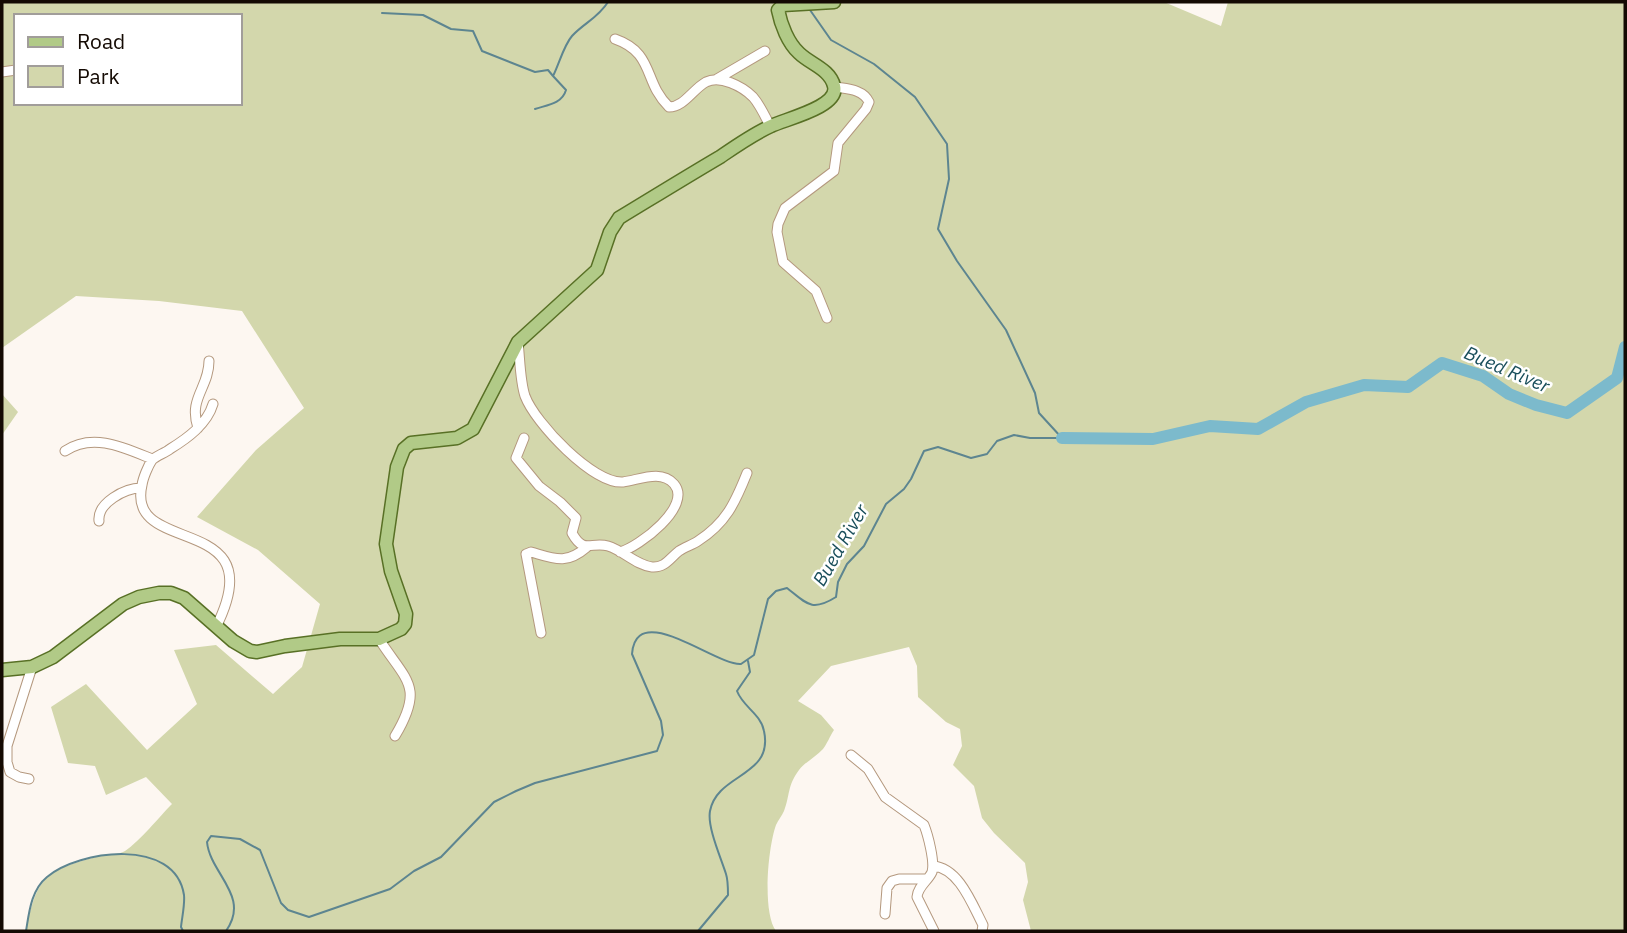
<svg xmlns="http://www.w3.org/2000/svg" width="1627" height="933" viewBox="0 0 1627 933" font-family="'IBM Plex Sans',sans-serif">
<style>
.green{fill:#d3d7ac;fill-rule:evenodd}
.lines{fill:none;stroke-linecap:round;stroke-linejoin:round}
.stream{stroke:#5d8590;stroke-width:2}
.river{stroke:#7cbacc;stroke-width:12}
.minor-casing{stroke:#b4987e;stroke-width:11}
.major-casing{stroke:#587025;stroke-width:15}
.minor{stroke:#fff;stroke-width:9}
.major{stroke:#b1ca87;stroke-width:12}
.labels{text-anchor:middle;stroke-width:5;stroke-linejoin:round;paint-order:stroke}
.water-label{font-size:19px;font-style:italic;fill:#194e5b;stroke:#fff}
</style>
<rect width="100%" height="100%" fill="#fdf7f1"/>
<path class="green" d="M2,2H1164L1221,26L1228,2H1625V931H1031L1023,900L1028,882L1025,863L994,833L982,818L974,786L953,765L962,746L960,729L946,722L918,697L917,666L909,647L831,666L798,701L821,715L834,730C830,736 827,744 823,749C816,757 805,762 799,770C787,786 790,796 784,811C782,816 778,820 776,825C768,847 762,912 776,931H26C37,876 45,871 99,856C107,854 119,855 125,851C140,841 159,817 172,804L146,777L106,795L95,766L68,763L51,707L86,684L147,750L197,704L174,650L216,645L273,694L302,667L320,604L258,550L197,517L256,450L304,408L242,311L159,301L76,296L2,348ZM16,16H240V103H16Z
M2,394L18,412L2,435Z"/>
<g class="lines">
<path class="stream" d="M810,10L831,40L874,64L915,97L947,144L949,179L938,229L957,261L1006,330L1035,393L1039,413L1061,437
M382,13L423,15L451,29L473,31L482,51L535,72L548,70L553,76
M535,109C547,105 562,104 566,90L553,76C559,64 564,45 572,36C584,23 598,18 608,2
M26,931C29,913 31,890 47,877C79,850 175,837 184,895C185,905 182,917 181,927L183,931
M226,931C251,896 210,874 207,842L211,836L240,839L260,850L281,903L288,910L309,917L390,889L414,871L441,857L494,802L516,791L535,783L657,751L663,735L661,721L632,654C636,599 716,666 741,664L754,655L768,599L776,591L787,588C807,604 812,612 836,597L838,582L847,564L864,546L886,504L904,489L911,479L924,451L938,447L971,458L987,454L997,441L1014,435L1030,438H1062
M698,931L728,895C728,888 728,880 726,874C721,858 707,827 710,811C717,773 774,777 764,731C761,714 743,707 737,691L750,672L748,661"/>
<path class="river" d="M1062,438L1153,439L1210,426L1258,429L1306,402L1364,385L1408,387L1442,363L1483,376L1509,394L1536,405L1567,413L1617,378L1625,347"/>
<defs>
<path id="minor" d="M615,39C655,53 643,82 669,107C684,107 693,89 706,82C720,75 742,86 753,97C760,105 765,116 770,126
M2,72L16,70
M717,79L765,51
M827,318L816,291L783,262L777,232L778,224L785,208L834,171L838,143L866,109L869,102C863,89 847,89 835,87
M518,342C520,359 520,381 525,396C535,423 593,484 623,482C639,480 661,469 674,484C693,506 639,547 620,552
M213,404C207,424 188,438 170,449C165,453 156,456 152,460C148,466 143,478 142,485C125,558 275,510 216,627
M198,428C188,398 209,388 209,361
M524,438L516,458L539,486L560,502L576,518L572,533C584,555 591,541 608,546C624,551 636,565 652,567C665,568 670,558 679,551C685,547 692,545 698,541C726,523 735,503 747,473
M65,451C93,432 125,448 152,459
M99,521C97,503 125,488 141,488
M541,633L526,554L531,552C555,559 566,565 587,547
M379,639C406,681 425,686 395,736
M851,755L868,769L885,797L924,825C928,835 935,862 932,872C928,881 918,886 917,897L934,931
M29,779L19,777L10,772L7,762V746L32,667
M933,866C959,868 972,904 983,925L982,931
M885,914L887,888L892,881L899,879H926"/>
<path id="major" d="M2,670L32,667L53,657L123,604L139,597L159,593H171L184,598L233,641L250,651L257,652L285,646L340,639H379L401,629L405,624L406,614L391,571L386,544L397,467L404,449L411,443L457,438L473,429L518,342L597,270L610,232L619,218C652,198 686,177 720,157C736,146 753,134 771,126C785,119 840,107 834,86C830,69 810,64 799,53C788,43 781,25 778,10L783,5L834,2"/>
</defs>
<use href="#minor" class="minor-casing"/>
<use href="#major" class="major-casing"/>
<use href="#minor" class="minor"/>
<use href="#major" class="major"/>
</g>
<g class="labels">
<g class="water-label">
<text transform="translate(1507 369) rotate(23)" y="7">Bued River</text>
<text transform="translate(840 545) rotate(-60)" y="7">Bued River</text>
</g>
</g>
<rect width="1627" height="933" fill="none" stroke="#140a03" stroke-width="7"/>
<rect x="14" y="14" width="228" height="91" fill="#ffffff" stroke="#a19d9a" stroke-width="2"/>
<rect x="28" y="37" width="35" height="10" fill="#b1ca87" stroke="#a19d9a" stroke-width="2"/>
<text x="77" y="49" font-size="21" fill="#140a03">Road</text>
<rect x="28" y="66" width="35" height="21" fill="#d3d7ac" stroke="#a19d9a" stroke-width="2"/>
<text x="77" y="84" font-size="21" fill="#140a03">Park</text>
</svg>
